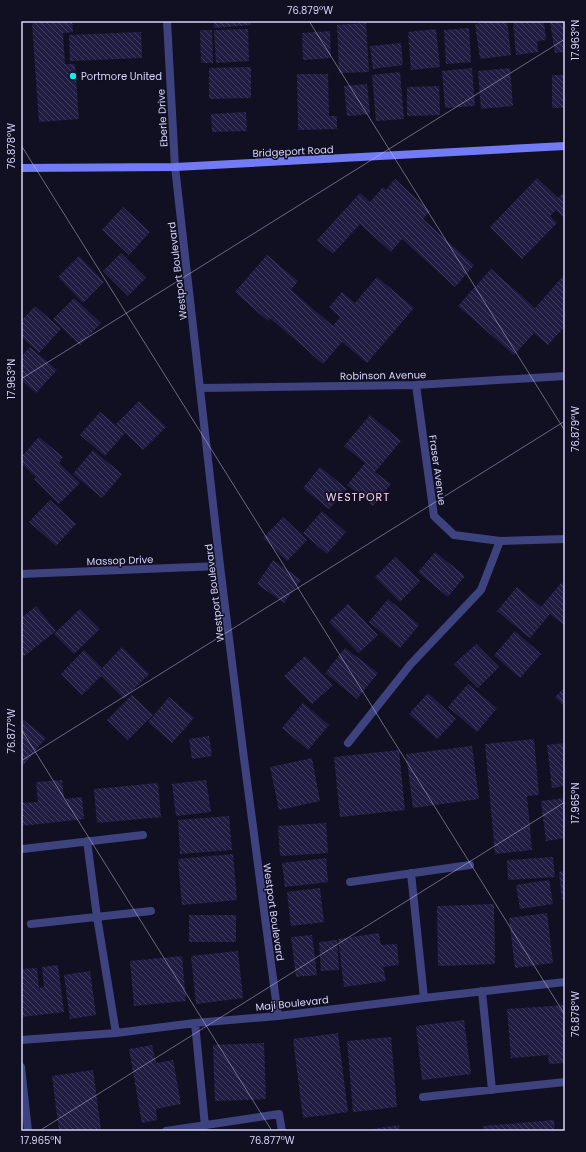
<svg xmlns="http://www.w3.org/2000/svg" width="586" height="1152" viewBox="0 0 586 1152" font-family="Poppins,sans-serif">
<style>
.building{fill:url(#building-back-hatch)}
.lines{fill:none;stroke-linecap:round;stroke-linejoin:round}
.minor{stroke:#3e427e;stroke-width:8}
.secondary{stroke:#727bf5;stroke-width:8}
.ticks{fill:none;stroke:#d5d4fc;stroke-width:1;stroke-opacity:0.45}
.poi-dot{fill:#10ebec;stroke:#111022;stroke-width:1.5}
.labels{text-anchor:middle;stroke-width:3;stroke-linejoin:round;paint-order:stroke}
.poi-label{font-size:10px;fill:#d5d4fc;stroke:#111022;text-anchor:start}
.street-label{font-size:10px;fill:#d5d4fc;stroke:#111022}
.neighbourhood-label{font-size:11px;letter-spacing:1px;fill:#fcd6f2;stroke:#111022}
.neatline{fill:none;stroke:#d5d4fc;stroke-width:1.5}
.ticks-label{font-size:10px;text-anchor:middle;fill:#d5d4fc}
</style>
<defs>
<pattern id="building-back-hatch" width="6" height="6" patternUnits="userSpaceOnUse"><rect width="6" height="6" fill="#211d42"/><path d="M-1 5l2 2M0 0l6 6M5-1l2 2" fill="none" stroke="#403d5e"/></pattern>
</defs>
<rect width="100%" height="100%" fill="#111022"/>
<path class="building" d="M55,21H72L73,32L63,33L65,64H75L79,119L39,122L32,23Z
M213,21H251V25L214,28Z
M497,21H507L511,55L480,59L475,24Z
M526,21H544L546,40L537,41L538,52L516,55L513,22Z
M554,21H565V52L555,53L550,22Z
M366,23L369,72L339,73L337,25Z
M469,28L471,62L446,64L444,30Z
M248,29L249,61L216,63L214,30Z
M436,29L440,67L411,70L408,32Z
M200,30H212L213,63H201Z
M330,31L331,58L303,60L302,33Z
M141,32L142,58L70,61L69,35Z
M401,43L403,65L373,69L370,46Z
M251,67V98L209,99V68Z
M472,68L475,106L445,108L442,71Z
M510,68L513,106L481,109L478,71Z
M400,72L404,119L376,121L372,75Z
M297,74H328L329,116H337V129L298,130Z
M552,75H565V108H552Z
M367,84L370,114L347,116L344,86Z
M439,86L440,115L407,116V87Z
M246,112L247,131L212,132L211,114Z
M537,178L558,198L565,192V219L556,210L550,216L557,223L522,259L490,227Z
M395,179L430,211L423,219L474,265L455,287L402,239L391,252L360,224L333,254L317,240L360,193L370,202L383,187L386,190Z
M123,207L150,232L129,255L102,230Z
M121,253L146,278L128,296L103,271Z
M267,255L298,281L291,290L333,326L340,317L329,307L342,292L355,303L377,277L414,308L367,363L342,342L323,364L270,318L268,321L235,292Z
M79,256L104,282L83,303L58,277Z
M491,269L535,308L565,274V326L548,345L534,333L514,355L458,306Z
M74,298L101,323L80,345L53,319Z
M35,306L61,329L39,353L21,336V321Z
M30,347L57,370L36,393L21,380V357Z
M139,401L166,427L143,450L116,424Z
M100,412L125,433L105,456L80,435Z
M370,415L401,441L375,472L391,484L373,506L347,485L365,463L344,446Z
M39,437L63,457L59,463L80,483L59,504L34,479L36,477L21,463V457Z
M93,450L122,474L102,498L73,474Z
M320,467L347,489L329,509L303,488Z
M50,500L76,524L56,546L29,522Z
M322,511L346,532L327,554L303,533Z
M283,517L307,540L287,561L263,538Z
M435,552L465,576L448,597L418,572Z
M395,557L420,581L400,602L375,577Z
M273,560L301,580L284,603L257,584Z
M561,583L565,586V626L550,614L530,638L497,611L517,587L541,607Z
M388,599L419,625L400,648L369,622Z
M348,604L378,635L359,653L329,622Z
M36,606L56,631L23,657L21,654V618Z
M80,609L100,629L74,654L54,634Z
M515,631L541,654L520,678L494,655Z
M476,644L499,667L478,688L454,664Z
M122,647L149,674L124,699L101,676L82,695L61,674L84,650L102,668Z
M345,648L378,673L357,699L325,673Z
M305,656L333,685L312,704L284,676Z
M468,684L497,708L477,732L448,707Z
M565,687V707L555,697Z
M428,693L456,719L437,739L409,714Z
M132,695L153,715L128,740L107,720Z
M169,697L194,718L172,743L148,722Z
M303,703L329,725L308,750L282,728Z
M21,718L46,738L21,768Z
M209,736L212,756L192,759L189,739Z
M534,739L539,795L527,796L532,850L495,854L485,744Z
M565,743V786L552,788L547,745Z
M472,746L479,799L413,808L406,754Z
M399,750L405,810L340,817L334,757Z
M312,758L320,801L279,810L270,767Z
M62,780L64,799L82,797L84,819L21,826V803L38,802L36,782Z
M206,780L211,812L176,816L172,784Z
M158,783L161,817L97,823L94,789Z
M565,798V838L546,841L541,801Z
M229,816L232,850L180,854L178,820Z
M326,823L328,853L280,856L278,826Z
M233,854L237,900L182,905L178,859Z
M553,857L555,877L508,880L507,860Z
M326,858L328,882L285,887L282,863Z
M565,871V899H562L559,872Z
M549,880L553,904L520,909L516,885Z
M320,888L324,922L291,926L287,892Z
M494,904L495,964L438,966L437,906Z
M547,913L553,963L515,968L509,918Z
M189,915H236V942H189Z
M379,933L381,945L397,944L399,965L383,967L386,981L344,987L338,939Z
M312,935L317,975L296,977L291,937Z
M337,940L339,970L321,971L319,942Z
M238,951L243,998L196,1004L191,956Z
M182,956L186,1001L134,1006L130,961Z
M58,965L64,1012L21,1017V969L37,968L39,988L44,987L42,967Z
M90,971L96,1015L70,1019L64,975Z
M565,1005V1063L549,1064L548,1055L511,1058L507,1009Z
M464,1020L471,1074L422,1080L416,1026Z
M338,1033L348,1112L303,1118L293,1039Z
M391,1037L397,1107L353,1112L347,1041Z
M264,1043L266,1099L215,1101L213,1045Z
M152,1045L156,1063L173,1060L181,1104L156,1109L157,1120L142,1123L129,1049Z
M93,1070L101,1130L92,1131H59L52,1076Z
M554,1120L555,1131H483V1126Z
M399,1125L400,1131H366V1130Z"/>
<g class="lines">
<path class="minor" d="M167,21L175,167L220,566L243,751L278,1016
M416,385L434,516L454,535L500,541L565,539
M201,388L416,385L565,376
M21,574L220,566
M348,743L410,665L481,590L500,541
M87,841L97,917L116,1033
M23,849L143,835
M411,873L424,998
M350,882L470,865
M31,924L151,911
M482,991L492,1090
M195,1023L205,1126
M21,1040L116,1033L195,1023L278,1016L424,998L565,982
M21,1067L28,1131
M423,1097L565,1082
M166,1131L279,1114L282,1131"/>
<path class="secondary" d="M21,168L175,167L565,146"/>
</g>
<path class="ticks" d="M309,21L565,431M21,145L565,1015M21,379L565,39M21,729L272,1131M21,761L565,421M39,1131L565,802"/>
<circle class="poi-dot" cx="73" cy="76" r="4"/>
<g class="labels">
<g class="poi-label">
<text x="81" y="80">Portmore United</text>
</g>
<g class="street-label">
<text transform="translate(162 118) rotate(-93)" y="4">Eberle Drive</text>
<text transform="translate(293 151) rotate(-3)" y="4">Bridgeport Road</text>
<text transform="translate(177 271) rotate(-97)" y="4">Westport Boulevard</text>
<text transform="translate(383 375) rotate(-1)" y="4">Robinson Avenue</text>
<text transform="translate(438 470) rotate(82)" y="4">Fraser Avenue</text>
<text transform="translate(120 560) rotate(-2)" y="4">Massop Drive</text>
<text transform="translate(214 593) rotate(-97)" y="4">Westport Boulevard</text>
<text transform="translate(274 912) rotate(82)" y="4">Westport Boulevard</text>
<text transform="translate(292 1003) rotate(-6)" y="4">Maji Boulevard</text>
</g>
<g class="neighbourhood-label">
<text x="358" y="501">WESTPORT</text>
</g>
</g>
<rect width="586" height="1152" fill="none" stroke="#111022" stroke-width="44"/>
<rect x="22" y="22" width="542" height="1108" class="neatline"/>
<g class="ticks-label">
<text x="310" y="14">76.879°W</text>
<text transform="translate(575 40) rotate(-90)" y="4">17.963°N</text>
<text transform="translate(11 146) rotate(-90)" y="4">76.878°W</text>
<text transform="translate(11 379) rotate(-90)" y="4">17.963°N</text>
<text transform="translate(575 429) rotate(-90)" y="4">76.879°W</text>
<text transform="translate(11 731) rotate(-90)" y="4">76.877°W</text>
<text transform="translate(575 803) rotate(-90)" y="4">17.965°N</text>
<text transform="translate(575 1014) rotate(-90)" y="4">76.878°W</text>
<text x="41" y="1144">17.965°N</text>
<text x="272" y="1144">76.877°W</text>
</g>
</svg>
